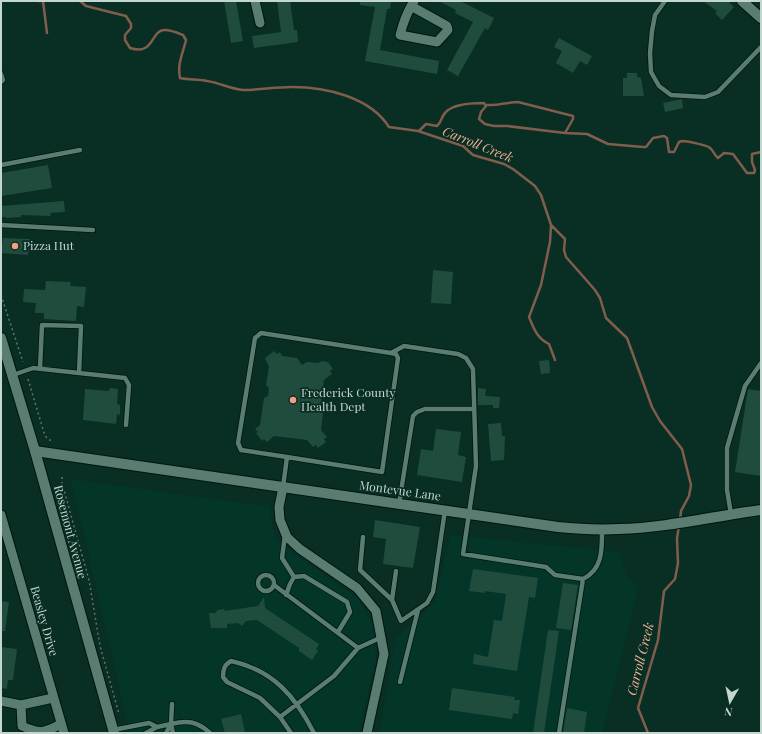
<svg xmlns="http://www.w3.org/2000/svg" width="762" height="734" viewBox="0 0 762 734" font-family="'Playfair Display',serif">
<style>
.built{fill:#033629}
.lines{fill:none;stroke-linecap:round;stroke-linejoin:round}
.stream{stroke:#815d4d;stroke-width:2.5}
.building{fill:#204c3e}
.service-casing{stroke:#00150e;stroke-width:6}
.minor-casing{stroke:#00150e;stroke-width:11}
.tertiary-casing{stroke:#00150e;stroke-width:12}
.secondary-casing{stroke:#00150e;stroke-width:12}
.path{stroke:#5a776e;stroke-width:1.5;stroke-dasharray:2 3;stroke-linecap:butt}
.service{stroke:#597d70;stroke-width:4.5}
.minor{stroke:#597d70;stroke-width:9}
.tertiary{stroke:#597d70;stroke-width:10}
.secondary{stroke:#597d70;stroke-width:10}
.poi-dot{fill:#f1a17c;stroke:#092e24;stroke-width:1.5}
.labels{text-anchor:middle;stroke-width:3.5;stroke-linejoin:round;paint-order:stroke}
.poi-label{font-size:12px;fill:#c3d6cf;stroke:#092e24;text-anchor:start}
.street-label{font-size:12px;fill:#c3d6cf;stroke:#092e24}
.water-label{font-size:13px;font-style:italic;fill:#eeaf93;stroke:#092e24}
</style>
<rect width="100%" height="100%" fill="#092e24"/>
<path class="built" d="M71,479L271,507L270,517L276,540L357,598L373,625L376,659L359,733H130Z
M450,535L619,552L626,573L638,589L602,733H379L396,638L434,603L440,582Z"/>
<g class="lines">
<path class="stream" d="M38,1H43
M43,1L47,33
M80,1L86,6L126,16L131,24V28L125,35V40L130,48C155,56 150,30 165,30C171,30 178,33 183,35L186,40C183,53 177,64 180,78C189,80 198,79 207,81C220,83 231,89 243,90C259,90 275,87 292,87C326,87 370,97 389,127L418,131L463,146L473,155L504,164L513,169L535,186L541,195L551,225L565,239L564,250L566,257L595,290L600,298L606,318L627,338L652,407L660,421L682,449L691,485L689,496L681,511L680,520
M487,105C498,106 507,102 518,102L573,116V119L565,133
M419,131L426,124L437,126C442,122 441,117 445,113C452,104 474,103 484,103L486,106L481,112L479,119L485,124L494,126H507L565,133L587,134L608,144L643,147H646L653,138L664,136L667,138L669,152H674L679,142L682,141C686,141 707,145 710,148C714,151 714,155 718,158L724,153L733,154L747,173H754L755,170L752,162V154L761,152
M551,226L550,242L541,285L529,317C534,329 537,338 549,344L555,360
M648,733L638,708L658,640L664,591L675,579L678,563L677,539L679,525"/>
</g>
<path class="building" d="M224,1H236L243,41L231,43Z
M277,1H290L294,30H297L298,42L254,48L252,36L281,32Z
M360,1H391L390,9H387L380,50L439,61L437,74L365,61L375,7L360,5Z
M439,1H460L494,18L488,30L485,28L458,76L447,70L473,22L455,13L456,10Z
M703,1H728L734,7L722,20L715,13L717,11Z
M559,38L592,56L587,65L580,61L573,73L556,63L562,51L554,47Z
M627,73H637V77L641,78L644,96H623V78H627Z
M682,99L683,108L665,112L663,103Z
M48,165L52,188L1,196V173Z
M64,201L65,212L50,213L51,216L21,215V217L6,218V217H1V206Z
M3,238L30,239L28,255L1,253Z
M433,270L453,272L451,304L431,303Z
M46,281L71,282L70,286L86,287L84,307L77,306L76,321L44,319V313H35L36,303L23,302L24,289L45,290Z
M274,351L277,354L280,352L282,356L297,358L302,365L307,362L318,363L322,361L328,362L333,369L330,371L332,374L324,380L320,408L323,413L321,430L327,437L324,439L326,442L318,448L316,445L313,447L307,440L274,436L267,442L264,439L262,441L256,433L258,432L255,429L260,425L264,398L268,396L269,388L266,385L269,367L265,358Z
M549,360L550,373L541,374L539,361Z
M110,388L118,389L117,404L120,405V415L117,414L116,424L83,420L85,389L109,391Z
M478,388L486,389L485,396L500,397L499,408H493V405H478Z
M748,389L761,391V476L735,472Z
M501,423L502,436H505L504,460L491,461L488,424Z
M436,429L461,432L458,455L466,457L462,482L417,475L421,449L433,451Z
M375,520L420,527L413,568L383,564L386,539L373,537Z
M473,569L538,578L535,598L529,597L517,671L473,664L474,654L488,657L494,620L502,621L506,594L485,591V593L469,591Z
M563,583L578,585L571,630L556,628Z
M264,597L265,608L319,644L316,649L318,651L312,660L299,651V648L257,620L246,621L242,626L238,623L227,624V628H211L209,613H215L218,610L224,609L225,611L258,606Z
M1,601L9,602L5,631H1Z
M548,630L559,631L544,733H533Z
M1,647L17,649L13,680H8L7,689L1,688Z
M452,688L515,697L514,700H520L518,714L513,713L512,719L449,710Z
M567,708L587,712L584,733H563Z
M241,714L245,733H225L221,719Z"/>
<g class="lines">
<defs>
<path id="service" d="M665,1L655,15L652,31L650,53L651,72L659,86L671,95L705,97L718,92L761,47
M1,74L3,80L1,82
M1,165L80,150
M1,225L93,230
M40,368L42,325L81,326L79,373
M13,375L33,368L125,378L129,385L126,425
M287,457L382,472L398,358L396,354L391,353
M283,487L287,457L241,450L238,443L255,338L261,333L391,353L404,346L458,354L466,358L473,369L476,466L463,554L546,567L555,575L583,579C603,569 602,549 602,530
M399,504L413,416L417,412L425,409H474
M731,514L727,490V448L745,386L761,363
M285,535L282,558L294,577
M363,537L360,570L392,600L401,621L427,603L433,592L445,510
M258 583a8 8 0 1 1 16 0a8 8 0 1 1-16 0Z
M274,585L358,648
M286,595L290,584L294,577L304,576L347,602L350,612L338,632
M392,600L396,571
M400,682L418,610
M280,717L291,733
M171,724L173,733
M157,727L171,724L172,704
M113,730L149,723L157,727L146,733
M166,733L171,724C187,720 197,721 210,733
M314,733C295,696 273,670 231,661C224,665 223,670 223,677L227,682L260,698L280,717L334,676L358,648L382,637
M559,733L583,579"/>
<path id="minor" d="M255,1L260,23
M411,6L447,26L448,30L437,42L400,35C403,23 407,12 414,1
M283,487L279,507L280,520L287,537L300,549L357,588L376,611L384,654L367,733
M1,515L64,733
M1,701L21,705L53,698
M21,705L22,726C40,734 44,733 61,724"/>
<path id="tertiary" d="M742,1L761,18
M35,451L558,527C578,529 598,530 619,529C666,528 714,516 761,510"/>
<path id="secondary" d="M1,338L35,451L114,733"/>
</defs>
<use href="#service" class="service-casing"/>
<use href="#minor" class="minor-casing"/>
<use href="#tertiary" class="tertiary-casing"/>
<use href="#secondary" class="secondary-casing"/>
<path class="path" d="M1,295L23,362
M28,379L45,436L50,440V444
M62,477V483L89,580L100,646L119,714"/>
<use href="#service" class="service"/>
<use href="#minor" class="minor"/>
<use href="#tertiary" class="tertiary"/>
<use href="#secondary" class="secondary"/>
</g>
<g class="poi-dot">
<circle cx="15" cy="246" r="4"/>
<circle cx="293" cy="400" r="4"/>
</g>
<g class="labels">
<g class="poi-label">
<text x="23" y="250">Pizza Hut</text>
<text x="301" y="397">Frederick County<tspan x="301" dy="14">Health Dept</tspan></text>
</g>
<g class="street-label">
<text transform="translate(400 491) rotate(8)" y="4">Montevue Lane</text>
<text transform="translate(70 532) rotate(75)" y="4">Rosemont Avenue</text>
<text transform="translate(44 621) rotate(74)" y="4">Beasley Drive</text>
</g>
<g class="water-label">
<text transform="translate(478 144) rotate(22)" y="5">Carroll Creek</text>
<text transform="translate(640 659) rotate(-76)" y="5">Carroll Creek</text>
</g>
</g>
<rect width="762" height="734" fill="none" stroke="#c3d6cf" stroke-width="4"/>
<g transform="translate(730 702) rotate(189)" stroke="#092e24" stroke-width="3" paint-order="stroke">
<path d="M0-3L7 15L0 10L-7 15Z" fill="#c3d6cf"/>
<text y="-6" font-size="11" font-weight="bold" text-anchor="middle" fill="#c3d6cf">N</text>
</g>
</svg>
